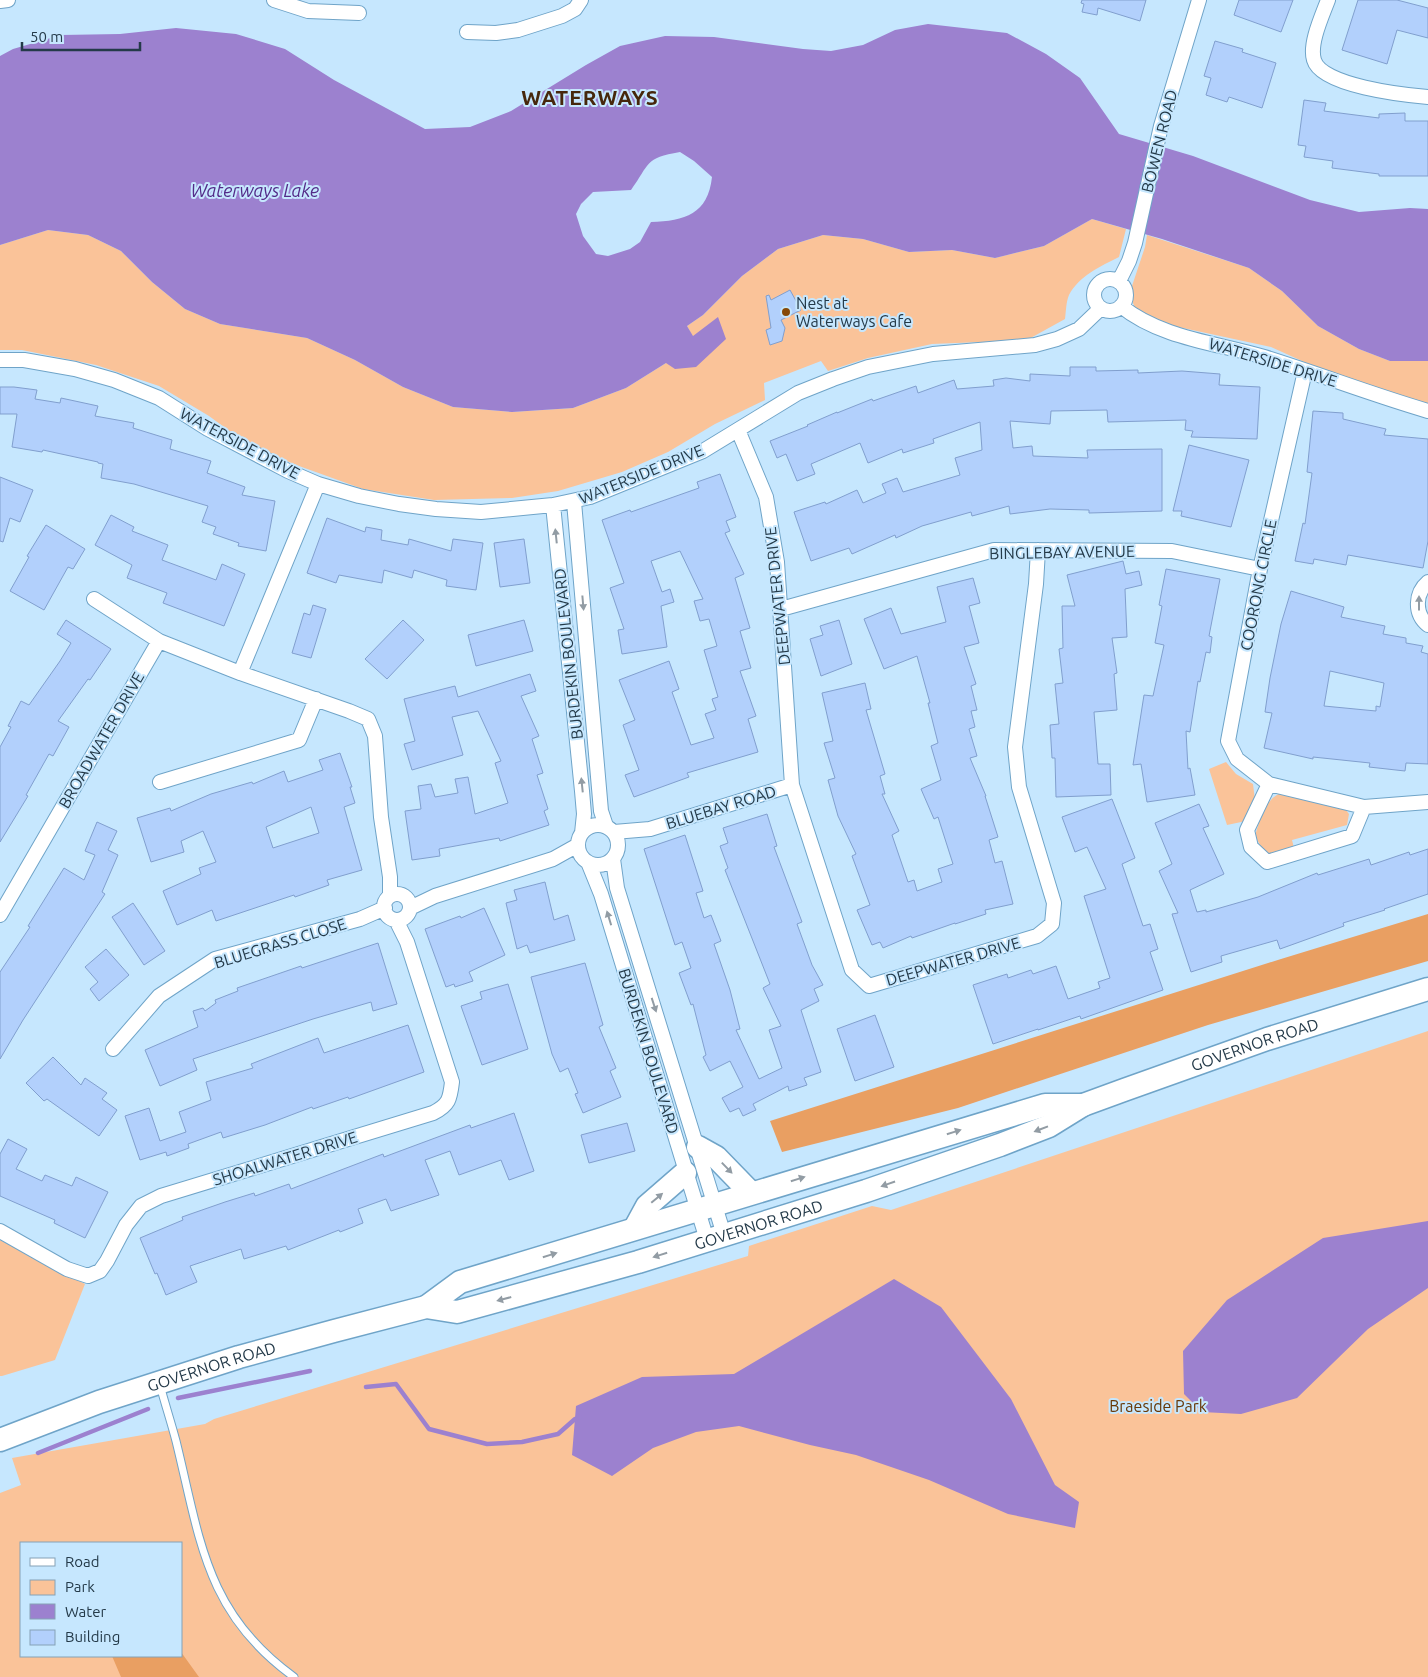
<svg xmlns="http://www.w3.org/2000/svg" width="1428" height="1677" viewBox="0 0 1428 1677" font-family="Ubuntu,sans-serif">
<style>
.green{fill:#fac399;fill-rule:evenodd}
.forest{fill:#e99f62}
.water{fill:#9c81cf;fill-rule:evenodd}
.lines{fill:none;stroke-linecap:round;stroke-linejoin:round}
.stream{stroke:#9c81cf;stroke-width:4.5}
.building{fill:#b2d0fc;stroke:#819fce;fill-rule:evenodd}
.service-casing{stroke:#6fa4c8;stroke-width:9}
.minor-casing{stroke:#6fa4c8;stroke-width:16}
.primary-casing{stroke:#6fa4c8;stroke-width:25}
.service{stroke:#fff;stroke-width:7}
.minor{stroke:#fff;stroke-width:14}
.primary{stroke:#fff;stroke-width:22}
.oneway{fill:#929ca4}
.poi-dot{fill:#864907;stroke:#c6e7fe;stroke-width:2}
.labels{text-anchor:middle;stroke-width:4;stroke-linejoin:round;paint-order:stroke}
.street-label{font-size:16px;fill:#243a49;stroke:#c6e7fe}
.poi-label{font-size:16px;fill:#243a49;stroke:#c6e7fe;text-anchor:start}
.park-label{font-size:16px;fill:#673706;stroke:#c6e7fe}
.water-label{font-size:18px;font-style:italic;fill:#532b88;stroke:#c6e7fe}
.district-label{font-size:21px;font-weight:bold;letter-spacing:1px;fill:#46270c;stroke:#c6e7fe}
</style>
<rect width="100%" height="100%" fill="#c6e7fe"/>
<path class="green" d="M1092,219L1126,229L1119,257C1101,266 1079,276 1069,295C1066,302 1066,312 1065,319L1027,340L932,344L868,358L828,371L821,361L764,383L765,400L715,424L668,452L622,472L558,491L512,498L434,500L363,489L299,466L250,446L209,416L159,386L96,365L22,350H0V245L48,230L88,235L121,251L152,282L185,309L220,324L307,338L355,360L403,387L453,407L512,412L573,408L626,388L666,363L693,337L687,326L703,315L742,276L778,249L823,235L863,239L909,252L952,250L995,258L1044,246Z
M1147,235L1249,268L1282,291L1318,326L1359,349L1390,361H1428V404L1322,370L1271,347L1169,325L1149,318L1136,310L1133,303L1132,286L1145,247Z
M1226,762L1236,774L1253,784L1255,800L1246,821L1227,825L1209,769Z
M1283,792L1342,805L1349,814L1347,825L1292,840L1294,848L1273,855L1264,852L1255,836C1260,819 1265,798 1283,792Z
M1428,1031V1677H0V1493L21,1485L12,1458L205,1424L214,1419L748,1256L749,1246L872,1206L891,1210ZM21,1543H181V1656H21Z
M0,1240L85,1284L55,1360L2,1376H0Z"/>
<path class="forest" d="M1428,914V961L1208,1025L958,1108L782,1152L770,1121L1281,959Z
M181,1652L199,1677H121L112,1656H181Z"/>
<path class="water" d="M928,24L1007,33L1046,54L1080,78L1119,134L1193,156L1310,200L1359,212L1410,208L1428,209V361H1390L1359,349L1318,326L1282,291L1249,268L1162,239L1092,219L1044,246L995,258L952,250L909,252L863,239L823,235L778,249L742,276L703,315L687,326L693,336L718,317L726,339L696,367L675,369L666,363L626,388L573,408L512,412L453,407L403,387L355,360L307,338L220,324L185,309L152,282L121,251L88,235L48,230L0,245V56L13,49L61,35L120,34L176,28L236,34L285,49L334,80L425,129L470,127L511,111L586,65L620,46L665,36L714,37L803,49L831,51L863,45L895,30ZM680,152L694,161L712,177C708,214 685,221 651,222L640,242L630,249L608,256L596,254L583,236L576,214L581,204L593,192L631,190C650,164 644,158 680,152Z
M1428,1221V1288L1368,1329L1297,1398L1241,1414L1202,1412L1184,1394L1183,1351L1227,1300L1323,1238Z
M894,1279L941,1307L1011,1399L1055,1485L1079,1502L1075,1528L1008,1514L929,1480L856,1455L810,1445L739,1426L696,1432L653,1448L612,1476L572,1455L576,1406L642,1377L734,1374Z"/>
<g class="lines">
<path class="stream" d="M366,1387L396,1384L429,1429L487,1444L522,1442L558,1434L575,1419L580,1417
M178,1398L310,1371
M38,1453L148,1409"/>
</g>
<path class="building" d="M1082,0H1146L1140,21L1098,8L1097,15L1082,12L1084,4L1081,3Z
M1239,0H1293L1281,32L1234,15Z
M1358,0H1397L1428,8V38L1397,30L1387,64L1342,50Z
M1215,41L1243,49L1242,52L1276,63L1262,108L1229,97L1227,102L1206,95L1211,78L1204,76Z
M1304,100L1326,103L1324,111L1379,118V114L1405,113V121H1428V176H1379V174L1332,168L1333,161L1304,157L1306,146L1298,145Z
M790,290L801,310L781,320L785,328L782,341L770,345L766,330L771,328L766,296L769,295L771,300Z
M1070,367H1096V371L1138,370V373L1182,371L1220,374L1219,385L1260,387L1257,439L1191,437L1193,431L1185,430L1186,420L1108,422L1107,410L1051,411L1050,424L1010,421L1013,448L1032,446L1033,456L1088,458L1087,450L1162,449V511L1089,513V510L1050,509L1010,514L1009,506L972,516L971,512L922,526L896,538L895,535L852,554L849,548L811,561L794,512L825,502L826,504L857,490L863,503L886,493L882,484L897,478L903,492L960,475L955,458L982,450L980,422L933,439L934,443L903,453L902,449L868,463L860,443L811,464L815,474L797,481L786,454L777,458L770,441L808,426L807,425L837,412V413L872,399L873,401L916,386L918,393L954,380L957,389L994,386L993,380L1006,378L1030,381V374L1070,376Z
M0,387H14L37,390L35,399L60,403L61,398L98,406L95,416L134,423L133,428L172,440L170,449L211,461L207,473L245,487L242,495L275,501L266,551L238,546L239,543L213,534L216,527L202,522L208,506L134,484L101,478L103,464L98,463V462L43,450L42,452L12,447L17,414H0Z
M1313,411L1343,413V419L1386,429L1384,435L1428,439V541L1423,568L1348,555L1346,565L1314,559L1313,564L1295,561L1303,523L1305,524L1312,473L1307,472Z
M1189,445L1249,460L1231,527L1181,516L1182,511H1173Z
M720,474L736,517L726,521L730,531L725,533L744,574L735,578L750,628L740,631L751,668L740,671L756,716L748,719L758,752L687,773L689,777L634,797L625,775L639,770L623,725L635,720L619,680L669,661L679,689L672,692L691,745L714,738L705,714L716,710L712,699L718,697L704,650L717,646L709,619L700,621L694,601L703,599L680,551L651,561L662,592L670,589L674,602L661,606L667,647L622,654L618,630L624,629L610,588L624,583L602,520L630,510L631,512L699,488L697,482Z
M0,477L33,490L20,522L10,518L3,542L0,541Z
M111,515L134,527L132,531L168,545L162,560L216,580L222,564L245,574L224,626L163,603L167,593L127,578L132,565L95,545Z
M327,518L365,532L366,527L382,530L381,540L408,545L409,539L451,551L453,539L483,543L476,590L446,586L447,580L414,570L412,578L384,570L382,583L339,575L336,583L307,573Z
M46,525L85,549L73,569L68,567L44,610L10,591L29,557L27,556Z
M524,539L530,583L500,587L494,543Z
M1123,561L1126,574L1139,571L1142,585L1125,589L1127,637L1112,638L1117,673L1114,674L1117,710L1094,712L1098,764H1110L1111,795L1056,797L1055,758H1052L1050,725L1059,724L1055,684L1063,683L1059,649L1063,648L1062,606H1075L1067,575Z
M1166,569L1220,579L1209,636L1212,637L1210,653L1206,652L1200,682L1198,681L1190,732L1186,731L1188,769L1190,768L1195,795L1147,802L1141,764L1133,765L1144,695L1153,696L1164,645L1155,643L1162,606L1159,605Z
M973,578L980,603L969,606L979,643L964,647L976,684L971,686L977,710L971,711L975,727L969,729L977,756L970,758L986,796H985L998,837L989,840L995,863L1002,861L1013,904L985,910L986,914L955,924V923L912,938L911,936L883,948L880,942L872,945L857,910L870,905L852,856L856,854L838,816L828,780L835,778L824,743L833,741L822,693L865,683L871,709L866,710L885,774L880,776L885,794H882L899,831L892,835L908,882L914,880L917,891L942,882L938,869L953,864L938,817L934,819L921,789L941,780L931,746L938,743L928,703H930L917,656L884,669L864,619L891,608L901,634L946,622L937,587Z
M1291,591L1344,607L1341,617L1385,626L1383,634L1406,638V643L1423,646L1421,652L1428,654V764L1406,763L1405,771L1369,767L1370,763L1313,757V759L1264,748L1272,713L1265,712L1270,678L1281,624ZM1330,671L1384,683L1380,707L1376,706V711L1324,706Z
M313,605L326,609L311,658L292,653L304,613L310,615Z
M66,620L111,649L90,680L88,679L58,721L69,727L53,756L49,754L26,795L28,796L0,842V747L11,727L8,726L21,701L29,705L60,661L71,643L57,634Z
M403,620L424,640L387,679L365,659Z
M524,620L533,651L476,666L468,635Z
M839,620L852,664L821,676L810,639L823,635L820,626Z
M530,674L536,691L521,696L539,736L532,739L543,773L537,775L548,809L544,811L549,825L500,841L499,838L439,849L440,856L412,860L405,811L421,809L418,786L431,784L435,797L458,793L455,779L468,777L475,814L508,803L495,763L501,761L478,711L452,717L463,755L412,770L404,744L415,741L404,699L455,686L458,697Z
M340,753L352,787H350L355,803L344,807L362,870L327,880L329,885L295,897L294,895L216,921L212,910L177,925L163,891L201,874L199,868L216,862L203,831L181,841L184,852L151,862L137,818L170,808L171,811L211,794L252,782L253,784L284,771L288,782L323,770L319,760ZM311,807L319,833L273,848L266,827Z
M1112,799L1135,858L1122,864L1143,926L1150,924L1158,949L1150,952L1163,990L1081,1019L1080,1016L1038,1030V1029L993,1044L973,985L1007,974L1008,978L1031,970L1033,974L1056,966L1068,999L1100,988L1098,982L1110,978L1084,896L1106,889L1087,847L1075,852L1062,817Z
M1199,804L1209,826L1203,828L1224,874L1190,890L1197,912L1206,910V912L1258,897L1317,873L1318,875L1369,859L1371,865L1409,852L1410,855L1428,849V894L1384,909L1385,910L1343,923L1344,926L1280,949L1277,940L1221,956L1222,962L1191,972L1172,914L1178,913L1159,871L1172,864L1155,823Z
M767,814L777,846L774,847L802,922L797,924L812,965L823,985L814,989L819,1001L801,1010L821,1072L804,1078L807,1085L789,1091L788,1086L753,1104L756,1110L743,1116L739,1108L730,1112L722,1098L743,1087L730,1061L710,1071L703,1057L706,1055L693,1004L691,1005L679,973L691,968L682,942L675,945L644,849L685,835L703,891L696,893L704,918L711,915L721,941L714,944L730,990L740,1029L736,1030L759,1079L782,1068L769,1030L781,1026L763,988L770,984L725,870L728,868L720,846L728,843L723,828Z
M97,822L117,831L108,850L118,855L102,892L105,894L23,1020L0,1059V972L30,927L28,926L64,868L84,880L95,855L85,851Z
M545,882L554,920L568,915L575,940L530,953L527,945L517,949L506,903L517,900L514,890Z
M133,903L165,951L144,965L112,917Z
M484,908L505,955L469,972L473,981L455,987L454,984L446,987L425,929L460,916L461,918Z
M378,943L397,1004L373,1011L371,1002L313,1019L193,1059L197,1070L160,1086L145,1050L198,1027L193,1011L203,1008L205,1011L216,1003L215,1000L238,991L237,988L301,966L302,968Z
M106,949L129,975L99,1001L90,989L98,982L85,967Z
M585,963L603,1025L599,1027L616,1068L610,1071L621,1097L583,1113L575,1094L578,1093L568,1068L560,1072L552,1054L531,977Z
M508,984L528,1049L482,1065L461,1006L482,999L480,992Z
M875,1015L894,1067L855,1081L837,1029Z
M408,1025L424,1072L349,1099L348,1097L313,1109L312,1107L265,1125L223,1138L221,1132L188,1144L189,1148L167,1156L166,1152L140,1160L125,1116L149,1108L160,1141L186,1132L179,1112L211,1100L206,1082L253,1068L251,1064L318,1038L324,1053Z
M53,1057L81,1085L85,1078L107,1093L102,1099L117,1110L99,1136L47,1099L44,1101L26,1083Z
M514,1113L534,1171L509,1180L501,1160L459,1175L450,1151L425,1160L439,1195L391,1211L386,1199L358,1209L363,1223L340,1232L339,1230L288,1250L286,1246L244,1259L241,1249L190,1266L197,1282L166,1295L157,1273L155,1274L140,1238L183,1220L182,1217L225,1202L254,1193L255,1196L289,1184L291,1189L383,1154L384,1157L470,1125L471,1128Z
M627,1123L635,1151L589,1163L581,1135Z
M8,1139L27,1149L16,1169L42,1181L45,1175L72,1186L76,1177L108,1192L85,1238L54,1223L55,1220L0,1196V1154Z"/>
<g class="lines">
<defs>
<path id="service" d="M160,1385C165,1404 171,1422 176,1441C200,1538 205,1613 294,1677"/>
<path id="minor" d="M274,0L308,11L359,13
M1328,0C1322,16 1309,44 1314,60C1321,86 1404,95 1428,97
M0,1L8,0
M467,32L496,33L518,30L562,16L575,9L581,0
M1094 295a16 16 0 1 1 32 0a16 16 0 1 1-32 0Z
M1119,281L1129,261L1135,243L1161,126L1199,0
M1121,306C1160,338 1217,343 1264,357C1319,374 1373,395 1428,411
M0,360H24L75,369L114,380L159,398L208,429L288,471L318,484L359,496L399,504L436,509L481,512L553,505L590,497L703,451L798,393L833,379L868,367L933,354L1035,345L1057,339L1079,329L1101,308
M1305,371L1260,569L1228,741L1237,759L1269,784L1364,807L1428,802
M738,430L766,497L777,562L792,785L852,970L869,986L1037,936L1052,924L1054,903L1019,787L1015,747L1036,584L1038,550
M574,502L601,811L606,826
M553,505L582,791L584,814L582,833
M1428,582C1415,593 1414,614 1428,625
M94,599L159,641
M781,609L994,550L1172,551L1260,569
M240,673L318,484
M160,782L299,740L316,699
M1269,784L1247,830L1251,847L1267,862L1352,836L1364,807
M578 845a20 20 0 1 1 40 0a20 20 0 1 1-40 0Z
M614,832L650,829L792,785
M613,859L617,888L724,1235
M588,862L601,894L707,1240
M384 907a13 13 0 1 1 26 0a13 13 0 1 1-26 0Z
M410,908L435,896L553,859L578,845
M0,915L159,641L240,673L349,711L368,719L375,736L381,817L390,877V896
M113,1049L159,996L215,959L360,919L385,908
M0,1231L67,1269L88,1276L100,1271L107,1261L126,1225L141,1206L161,1196L433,1113C449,1105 450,1099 452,1082L407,942L396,920"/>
<g id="primary">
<path d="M698,1147L716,1157L751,1193"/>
<path d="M635,1228L647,1206L685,1173"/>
<path d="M426,1307L460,1282L1045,1105H1083"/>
<path id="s1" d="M0,1440L99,1402L239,1357L334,1331L426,1307L457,1312L638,1262L866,1191L1000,1145L1049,1126L1083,1105L1124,1090L1267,1039L1428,989"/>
</g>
</defs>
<use href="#service" class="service-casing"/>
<use href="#minor" class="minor-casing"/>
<use href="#primary" class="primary-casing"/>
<use href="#service" class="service"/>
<use href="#minor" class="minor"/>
<use href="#primary" class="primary"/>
</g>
<defs><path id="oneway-solid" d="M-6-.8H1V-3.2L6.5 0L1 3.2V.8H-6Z" transform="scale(1.25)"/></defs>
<g class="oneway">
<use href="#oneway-solid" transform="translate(556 536) rotate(-96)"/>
<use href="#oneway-solid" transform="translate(583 603) rotate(85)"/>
<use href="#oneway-solid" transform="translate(1419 603) rotate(-90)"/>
<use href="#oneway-solid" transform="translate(582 785) rotate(-96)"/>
<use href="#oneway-solid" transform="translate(609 918) rotate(-107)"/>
<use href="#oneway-solid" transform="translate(654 1005) rotate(72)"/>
<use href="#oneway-solid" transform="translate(1041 1129) rotate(159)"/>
<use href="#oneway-solid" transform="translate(954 1132) rotate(-17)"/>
<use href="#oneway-solid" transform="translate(727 1168) rotate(46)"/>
<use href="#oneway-solid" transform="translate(798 1179) rotate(-17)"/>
<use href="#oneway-solid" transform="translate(888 1184) rotate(161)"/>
<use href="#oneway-solid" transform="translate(657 1198) rotate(-40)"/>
<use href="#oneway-solid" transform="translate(550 1255) rotate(-17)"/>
<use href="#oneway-solid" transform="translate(660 1255) rotate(163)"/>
<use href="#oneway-solid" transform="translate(504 1299) rotate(165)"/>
</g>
<circle class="poi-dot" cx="786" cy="312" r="5"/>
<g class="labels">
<g class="street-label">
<text transform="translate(1159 141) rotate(-76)" y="6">BOWEN ROAD</text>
<text transform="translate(1273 362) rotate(17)" y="6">WATERSIDE DRIVE</text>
<text transform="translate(240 443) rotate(28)" y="6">WATERSIDE DRIVE</text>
<text transform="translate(641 474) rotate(-22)" y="6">WATERSIDE DRIVE</text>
<text transform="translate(1062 552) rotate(-1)" y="6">BINGLEBAY AVENUE</text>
<text transform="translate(1258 585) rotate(-79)" y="6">COORONG CIRCLE</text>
<text transform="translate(777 596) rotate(-96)" y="6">DEEPWATER DRIVE</text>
<text transform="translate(568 654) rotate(-96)" y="6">BURDEKIN BOULEVARD</text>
<text transform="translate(101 740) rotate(-60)" y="6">BROADWATER DRIVE</text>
<text transform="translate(721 807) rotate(-17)" y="6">BLUEBAY ROAD</text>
<text transform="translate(280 943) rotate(-17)" y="6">BLUEGRASS CLOSE</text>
<text transform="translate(953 961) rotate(-16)" y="6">DEEPWATER DRIVE</text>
<text dy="6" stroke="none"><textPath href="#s1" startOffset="1321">GOVERNOR ROAD</textPath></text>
<text transform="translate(649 1051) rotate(73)" y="6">BURDEKIN BOULEVARD</text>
<text transform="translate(285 1158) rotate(-17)" y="6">SHOALWATER DRIVE</text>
<text dy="6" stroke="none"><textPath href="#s1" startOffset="792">GOVERNOR ROAD</textPath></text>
<text dy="6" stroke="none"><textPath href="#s1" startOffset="224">GOVERNOR ROAD</textPath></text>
</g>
<g class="poi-label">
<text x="796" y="309">Nest at<tspan x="796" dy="18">Waterways Cafe</tspan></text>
</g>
<g class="park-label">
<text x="1158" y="1412">Braeside Park</text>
</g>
<g class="water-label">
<text x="255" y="197">Waterways Lake</text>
</g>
<g class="district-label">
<text x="590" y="105">WATERWAYS</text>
</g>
</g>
<rect x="20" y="1542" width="162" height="115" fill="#c6e7fe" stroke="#85a2b6"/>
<rect x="30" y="1558" width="25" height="8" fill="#ffffff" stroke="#85a2b6"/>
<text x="65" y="1567" font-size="15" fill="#243a49">Road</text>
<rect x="30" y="1580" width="25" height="15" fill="#fac399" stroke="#85a2b6"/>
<text x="65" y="1592" font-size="15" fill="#243a49">Park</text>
<rect x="30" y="1604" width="25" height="15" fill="#9c81cf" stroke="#85a2b6"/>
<text x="65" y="1617" font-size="15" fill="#243a49">Water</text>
<rect x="30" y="1630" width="25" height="15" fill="#b2d0fc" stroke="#85a2b6"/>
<text x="65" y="1642" font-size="15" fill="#243a49">Building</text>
<path d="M22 42v8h118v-8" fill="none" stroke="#243a49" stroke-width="2.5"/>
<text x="30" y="42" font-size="15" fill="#243a49" stroke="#c6e7fe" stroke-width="4" paint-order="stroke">50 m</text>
</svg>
